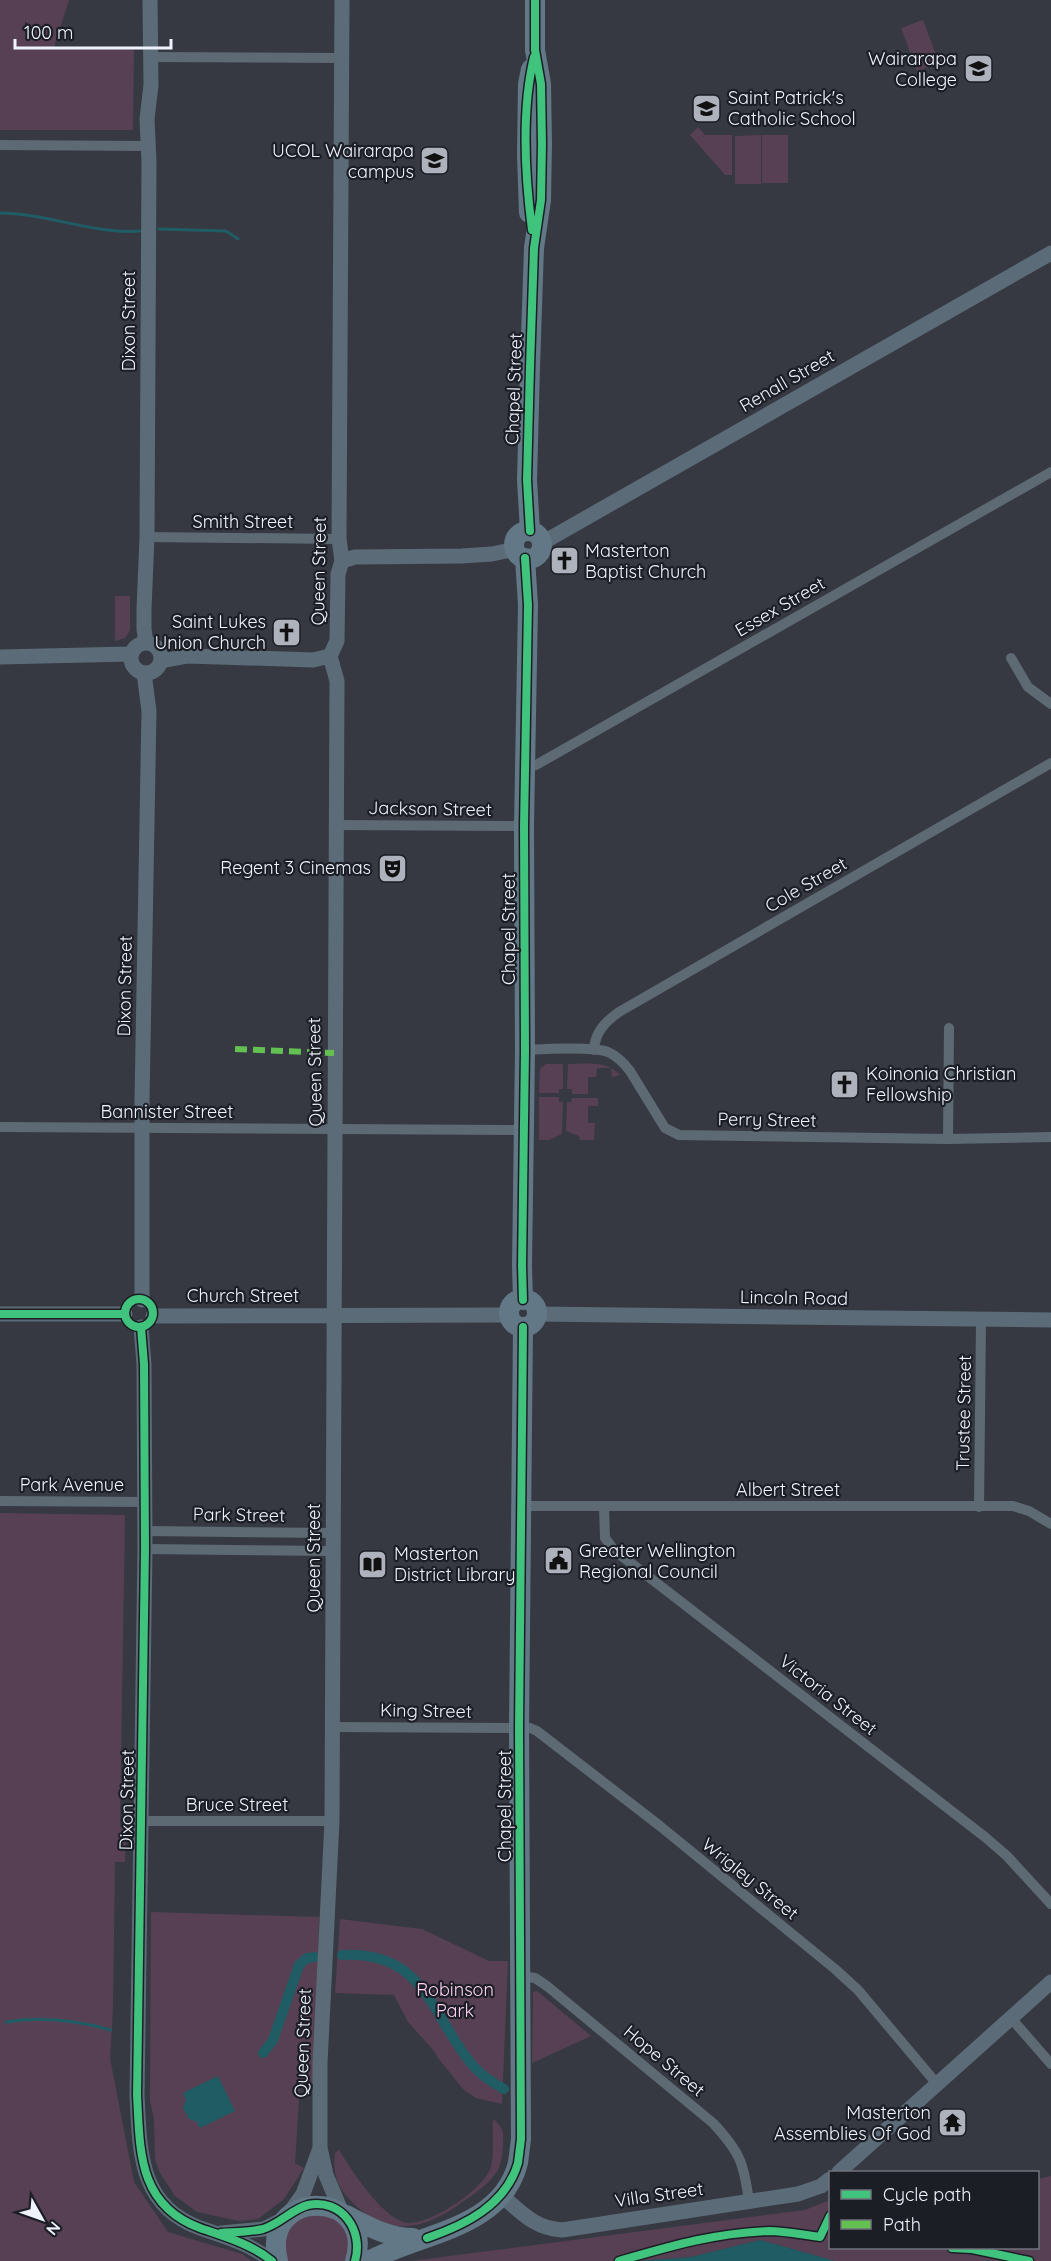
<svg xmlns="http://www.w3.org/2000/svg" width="1051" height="2261" viewBox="0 0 1051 2261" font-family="Quicksand,sans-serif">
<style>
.green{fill:#574053}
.water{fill:#1f5c64}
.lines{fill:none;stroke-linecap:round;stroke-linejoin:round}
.stream{stroke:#1f5c64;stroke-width:3}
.canal{stroke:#1f5c64;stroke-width:10}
.street{stroke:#5d6a73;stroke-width:10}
.secondary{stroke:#5b6c78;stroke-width:15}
.highway{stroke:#627886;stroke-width:20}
.quiet{stroke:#63c152;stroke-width:6;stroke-dasharray:12 6;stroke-linecap:butt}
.cycleway-casing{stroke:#1c1e26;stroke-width:11}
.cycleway{stroke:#40c37c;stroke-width:8}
.labels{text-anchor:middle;stroke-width:4.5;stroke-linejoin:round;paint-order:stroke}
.poi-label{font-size:18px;fill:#eff3fe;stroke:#1c1e26;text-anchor:end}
.street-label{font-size:18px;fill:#eff3fe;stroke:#1c1e26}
.park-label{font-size:18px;fill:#fed0f2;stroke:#1c1e26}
</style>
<rect width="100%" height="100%" fill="#363942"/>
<path class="green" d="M0,0H69L54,47L134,49L133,130H0Z
M923,20L939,63L917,71L901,28Z
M698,127L705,135H732V175H725L690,135Z
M761,135V184H735V136Z
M762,135H788V183H762Z
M115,596H130V630L125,638L115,641Z
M546,1064H563V1089H559V1093H539L540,1069Z
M568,1064C586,1064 606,1060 620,1075L612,1077L611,1068H597L596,1077H588V1094H572V1089H567Z
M539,1097H559V1102H563L562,1134L549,1140H539Z
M572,1098H598V1106H588V1123H595L594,1140H580L579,1136L566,1131L567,1102H571Z
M0,1513L125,1515L120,1826L123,1827L126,1832L125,1862H115L113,2008L110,2058L134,2182L168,2232L242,2254L252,2261H0Z
M151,1912L319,1917L315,2083L300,2084L295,2163L304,2168L284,2199L258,2219L239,2221L197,2212L175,2196L160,2173L155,2160L154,2119L150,2100Z
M340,1919L422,1929L489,1961H508L502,2104L476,2098L463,2089L438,2058L434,2051L408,2022L394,1995L335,1993Z
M537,1991L591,2036L532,2063L533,1992Z
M493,2119C497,2122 502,2127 503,2133C504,2142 502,2163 498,2170C490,2183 477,2192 464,2201C426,2229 390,2239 353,2203C338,2189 332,2174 335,2153L339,2150C352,2171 380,2214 403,2222C425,2229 483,2190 490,2169C495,2157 492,2132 493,2119Z
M1051,2176V2261H835L760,2240L691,2257L638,2261H411L805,2210L830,2200V2248H1038V2179Z
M301,2213L337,2216L351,2236L349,2261H284V2229Z"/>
<path class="water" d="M218,2076L235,2111L200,2128L197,2122L189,2119L183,2108L186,2100L183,2093Z
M760,2240L835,2261H638L691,2257Z"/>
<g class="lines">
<path class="stream" d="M0,213C47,213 95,235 140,231
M159,229L226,231L238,239
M6,2022C42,2016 76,2020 111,2030"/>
<path class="canal" d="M342,1955C427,1951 430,2016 474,2067C483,2076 493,2083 504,2089
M263,2053L273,2040L299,1965L307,1958L315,1957"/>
<path class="street" d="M152,57L342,58
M0,145L147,146
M147,537L339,539
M1011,658L1028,687L1051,704
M525,767L536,765L1051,472
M336,825L524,826
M525,1050C545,1049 590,1046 608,1052C617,1056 624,1063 630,1071L665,1128L679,1135L948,1139L1051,1137
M594,1050C595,1032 605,1022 619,1012L1051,763
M0,1127L524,1130
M948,1139L949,1028
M0,1501L145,1502
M521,1506H1013L1029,1511L1051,1524
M604,1506L605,1538L614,1550L985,1837L1007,1856L1051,1904
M979,1507L981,1320
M145,1531L333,1533
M145,1549L333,1551
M332,1727L530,1728L537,1731L660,1826L835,1969L858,1990L937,2084
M142,1821H332
M521,1976L535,1978L547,1986L713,2123C740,2152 744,2163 749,2202
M1011,2018L1051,2064"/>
<path class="secondary" d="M542,543L1051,253
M342,561L355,557L462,556L492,554L515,549
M131 658a15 15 0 1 1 30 0a15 15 0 1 1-30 0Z
M146,643L144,629V609L147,537L149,161L147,119L151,85L150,0
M0,657L131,654
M161,661L188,656L313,660L330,656
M142,1300V1100L149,711L144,673
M0,1314H125
M537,1314L1051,1320
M153,1316L509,1315
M141,1327L144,1364L145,1549L137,2095C140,2151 138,2205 200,2228C226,2237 251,2244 272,2261
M839,2172L1051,1982
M501,2195C522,2213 534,2228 562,2230L798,2194L821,2186L830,2179
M342,2213L326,2175L320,2148V2063L332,1821L337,681L330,656L337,641L338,574L342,561L339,539L342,0
M288,2215L303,2194L320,2148
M221,2233L264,2229L286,2218"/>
<path class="highway" d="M529,213L527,155L528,84L531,69
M530,531L527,480L530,367L534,248L541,200L542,144L541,84L535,50V0
M514 545a14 14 0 1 1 28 0a14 14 0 1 1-28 0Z
M509 1313a14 14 0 1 1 28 0a14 14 0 1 1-28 0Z
M523,1300L522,1266L525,1050L524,826L528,605L525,558
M346,2215C368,2226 388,2238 413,2238
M278,2261C259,2186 377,2189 355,2261
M369,2261C419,2233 501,2230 518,2163C519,2155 520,2147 521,2139L519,1729L523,1327"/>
<path class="quiet" d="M235,1049L334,1053"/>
<defs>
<path id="cycleway" d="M532,230C525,176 521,111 534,57
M530,531L527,480L530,367L534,248L541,200L542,144L541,84L535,50V0
M125 1313a14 14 0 1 1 28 0a14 14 0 1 1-28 0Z
M523,1300L522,1266L525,1050L524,826L528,605L525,558
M0,1314H125
M141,1327L144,1364L145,1549L137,2095C140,2151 138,2205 200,2228C226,2237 251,2244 272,2261
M221,2233C235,2232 250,2232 263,2229C280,2224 292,2209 308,2205C342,2198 364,2231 355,2261
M427,2238C465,2225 506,2205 518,2163C519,2155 520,2147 521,2139L519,1729L523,1327
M952,2248L972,2249L1029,2261
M619,2261C671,2246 714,2233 769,2231C786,2231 803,2235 820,2237L830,2216"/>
</defs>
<use href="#cycleway" class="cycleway-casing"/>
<use href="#cycleway" class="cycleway"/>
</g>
<defs>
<symbol id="school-square" viewBox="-11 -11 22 22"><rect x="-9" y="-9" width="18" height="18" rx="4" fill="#aeb2bc" stroke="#1c1e26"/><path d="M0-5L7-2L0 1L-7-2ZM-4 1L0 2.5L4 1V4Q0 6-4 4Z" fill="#111"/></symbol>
<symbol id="university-square" viewBox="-11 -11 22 22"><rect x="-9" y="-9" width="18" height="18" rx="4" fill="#aeb2bc" stroke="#1c1e26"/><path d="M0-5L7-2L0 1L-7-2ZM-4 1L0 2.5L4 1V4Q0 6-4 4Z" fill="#111"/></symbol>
<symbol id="church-square" viewBox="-11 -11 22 22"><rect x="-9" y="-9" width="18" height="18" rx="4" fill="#aeb2bc" stroke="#1c1e26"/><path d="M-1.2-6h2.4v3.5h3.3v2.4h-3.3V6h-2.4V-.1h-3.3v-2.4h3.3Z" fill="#111"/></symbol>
<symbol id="theatre-square" viewBox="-11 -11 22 22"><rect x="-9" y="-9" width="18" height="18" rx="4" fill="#aeb2bc" stroke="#1c1e26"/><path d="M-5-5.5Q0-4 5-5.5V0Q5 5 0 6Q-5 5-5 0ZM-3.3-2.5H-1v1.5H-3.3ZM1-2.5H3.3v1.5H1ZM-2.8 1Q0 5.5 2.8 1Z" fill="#111"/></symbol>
<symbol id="civic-square" viewBox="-11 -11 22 22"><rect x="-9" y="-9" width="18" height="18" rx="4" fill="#aeb2bc" stroke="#1c1e26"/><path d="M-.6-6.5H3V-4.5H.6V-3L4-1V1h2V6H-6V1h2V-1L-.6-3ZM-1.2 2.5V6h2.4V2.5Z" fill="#111"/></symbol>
<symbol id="library-square" viewBox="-11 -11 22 22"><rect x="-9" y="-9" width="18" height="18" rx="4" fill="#aeb2bc" stroke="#1c1e26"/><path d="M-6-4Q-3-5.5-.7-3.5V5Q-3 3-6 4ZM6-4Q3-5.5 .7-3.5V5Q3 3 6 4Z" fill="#111"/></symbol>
<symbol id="temple-square" viewBox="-11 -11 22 22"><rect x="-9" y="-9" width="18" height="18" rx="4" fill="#aeb2bc" stroke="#1c1e26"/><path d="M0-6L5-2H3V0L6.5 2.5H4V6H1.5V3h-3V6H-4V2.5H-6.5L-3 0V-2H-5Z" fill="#111"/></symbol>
</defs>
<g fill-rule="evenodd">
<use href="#school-square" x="962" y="52" width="33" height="33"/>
<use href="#school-square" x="690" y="92" width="33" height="33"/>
<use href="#university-square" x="418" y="144" width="33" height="33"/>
<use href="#church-square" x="548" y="544" width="33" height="33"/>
<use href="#church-square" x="270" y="616" width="33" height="33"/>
<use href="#theatre-square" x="376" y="852" width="33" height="33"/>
<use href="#church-square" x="828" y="1068" width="33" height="33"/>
<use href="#civic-square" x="542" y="1544" width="33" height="33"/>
<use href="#library-square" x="356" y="1548" width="33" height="33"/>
<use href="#temple-square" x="936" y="2106" width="33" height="33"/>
</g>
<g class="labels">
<g class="poi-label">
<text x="957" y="65">Wairarapa<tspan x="957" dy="21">College</tspan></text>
<text x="728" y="104" text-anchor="start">Saint Patrick's<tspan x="728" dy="21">Catholic School</tspan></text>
<text x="414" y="157">UCOL Wairarapa<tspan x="414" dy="21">campus</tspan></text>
<text x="585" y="557" text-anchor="start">Masterton<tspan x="585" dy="21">Baptist Church</tspan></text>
<text x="266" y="628">Saint Lukes<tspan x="266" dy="21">Union Church</tspan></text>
<text x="371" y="874">Regent 3 Cinemas</text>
<text x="866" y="1080" text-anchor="start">Koinonia Christian<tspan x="866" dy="21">Fellowship</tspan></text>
<text x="579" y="1557" text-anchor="start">Greater Wellington<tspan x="579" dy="21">Regional Council</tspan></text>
<text x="394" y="1560" text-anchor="start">Masterton<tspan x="394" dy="21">District Library</tspan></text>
<text x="931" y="2119">Masterton<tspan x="931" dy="21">Assemblies Of God</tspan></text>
</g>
<g class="street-label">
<text transform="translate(129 321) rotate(-90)" y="6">Dixon Street</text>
<text transform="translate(787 381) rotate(-30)" y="6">Renall Street</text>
<text transform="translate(514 389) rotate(-88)" y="6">Chapel Street</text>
<text x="243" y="528">Smith Street</text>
<text transform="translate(319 571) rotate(-89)" y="6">Queen Street</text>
<text transform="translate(780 607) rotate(-30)" y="6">Essex Street</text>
<text transform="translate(430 809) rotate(1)" y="6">Jackson Street</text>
<text transform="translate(806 885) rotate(-30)" y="6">Cole Street</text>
<text transform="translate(509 929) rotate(-90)" y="6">Chapel Street</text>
<text transform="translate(125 986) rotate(-89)" y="6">Dixon Street</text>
<text transform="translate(315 1072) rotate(-91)" y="6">Queen Street</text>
<text x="167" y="1118">Bannister Street</text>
<text transform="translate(767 1120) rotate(1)" y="6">Perry Street</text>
<text x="243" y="1302">Church Street</text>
<text transform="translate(794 1298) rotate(1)" y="6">Lincoln Road</text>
<text transform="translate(964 1413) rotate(-89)" y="6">Trustee Street</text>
<text x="72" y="1491">Park Avenue</text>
<text x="788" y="1496">Albert Street</text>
<text transform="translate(239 1515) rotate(1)" y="6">Park Street</text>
<text transform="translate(314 1558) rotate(-90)" y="6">Queen Street</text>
<text transform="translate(828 1695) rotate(38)" y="6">Victoria Street</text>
<text transform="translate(426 1711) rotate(1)" y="6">King Street</text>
<text transform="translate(127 1800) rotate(-89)" y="6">Dixon Street</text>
<text x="237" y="1811">Bruce Street</text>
<text transform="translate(505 1806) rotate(-90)" y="6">Chapel Street</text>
<text transform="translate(750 1879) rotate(39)" y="6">Wrigley Street</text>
<text transform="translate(303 2043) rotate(-88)" y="6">Queen Street</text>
<text transform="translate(664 2061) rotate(40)" y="6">Hope Street</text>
<text transform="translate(659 2195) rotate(-8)" y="6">Villa Street</text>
</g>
<g class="park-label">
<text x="455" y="1996">Robinson<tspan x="455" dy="21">Park</tspan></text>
</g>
</g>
<rect x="829" y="2171" width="210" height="78" fill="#1c1e26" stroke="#70737c" stroke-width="1.5"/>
<rect x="841" y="2190" width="30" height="9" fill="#40c37c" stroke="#70737c" stroke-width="1.5"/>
<text x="883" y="2201" font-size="18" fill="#eff3fe">Cycle path</text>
<rect x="841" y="2220" width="30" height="9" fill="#63c152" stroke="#70737c" stroke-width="1.5"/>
<text x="883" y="2231" font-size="18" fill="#eff3fe">Path</text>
<g transform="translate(42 2219) rotate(130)" stroke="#1c1e26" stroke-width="4.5" paint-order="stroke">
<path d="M0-4.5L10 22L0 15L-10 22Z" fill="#eff3fe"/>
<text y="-9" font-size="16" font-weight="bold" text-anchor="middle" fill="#eff3fe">N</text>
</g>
<path d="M15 39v9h156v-9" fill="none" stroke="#eff3fe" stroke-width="3"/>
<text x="24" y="39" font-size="18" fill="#eff3fe" stroke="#1c1e26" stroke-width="4.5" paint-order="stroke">100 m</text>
</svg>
